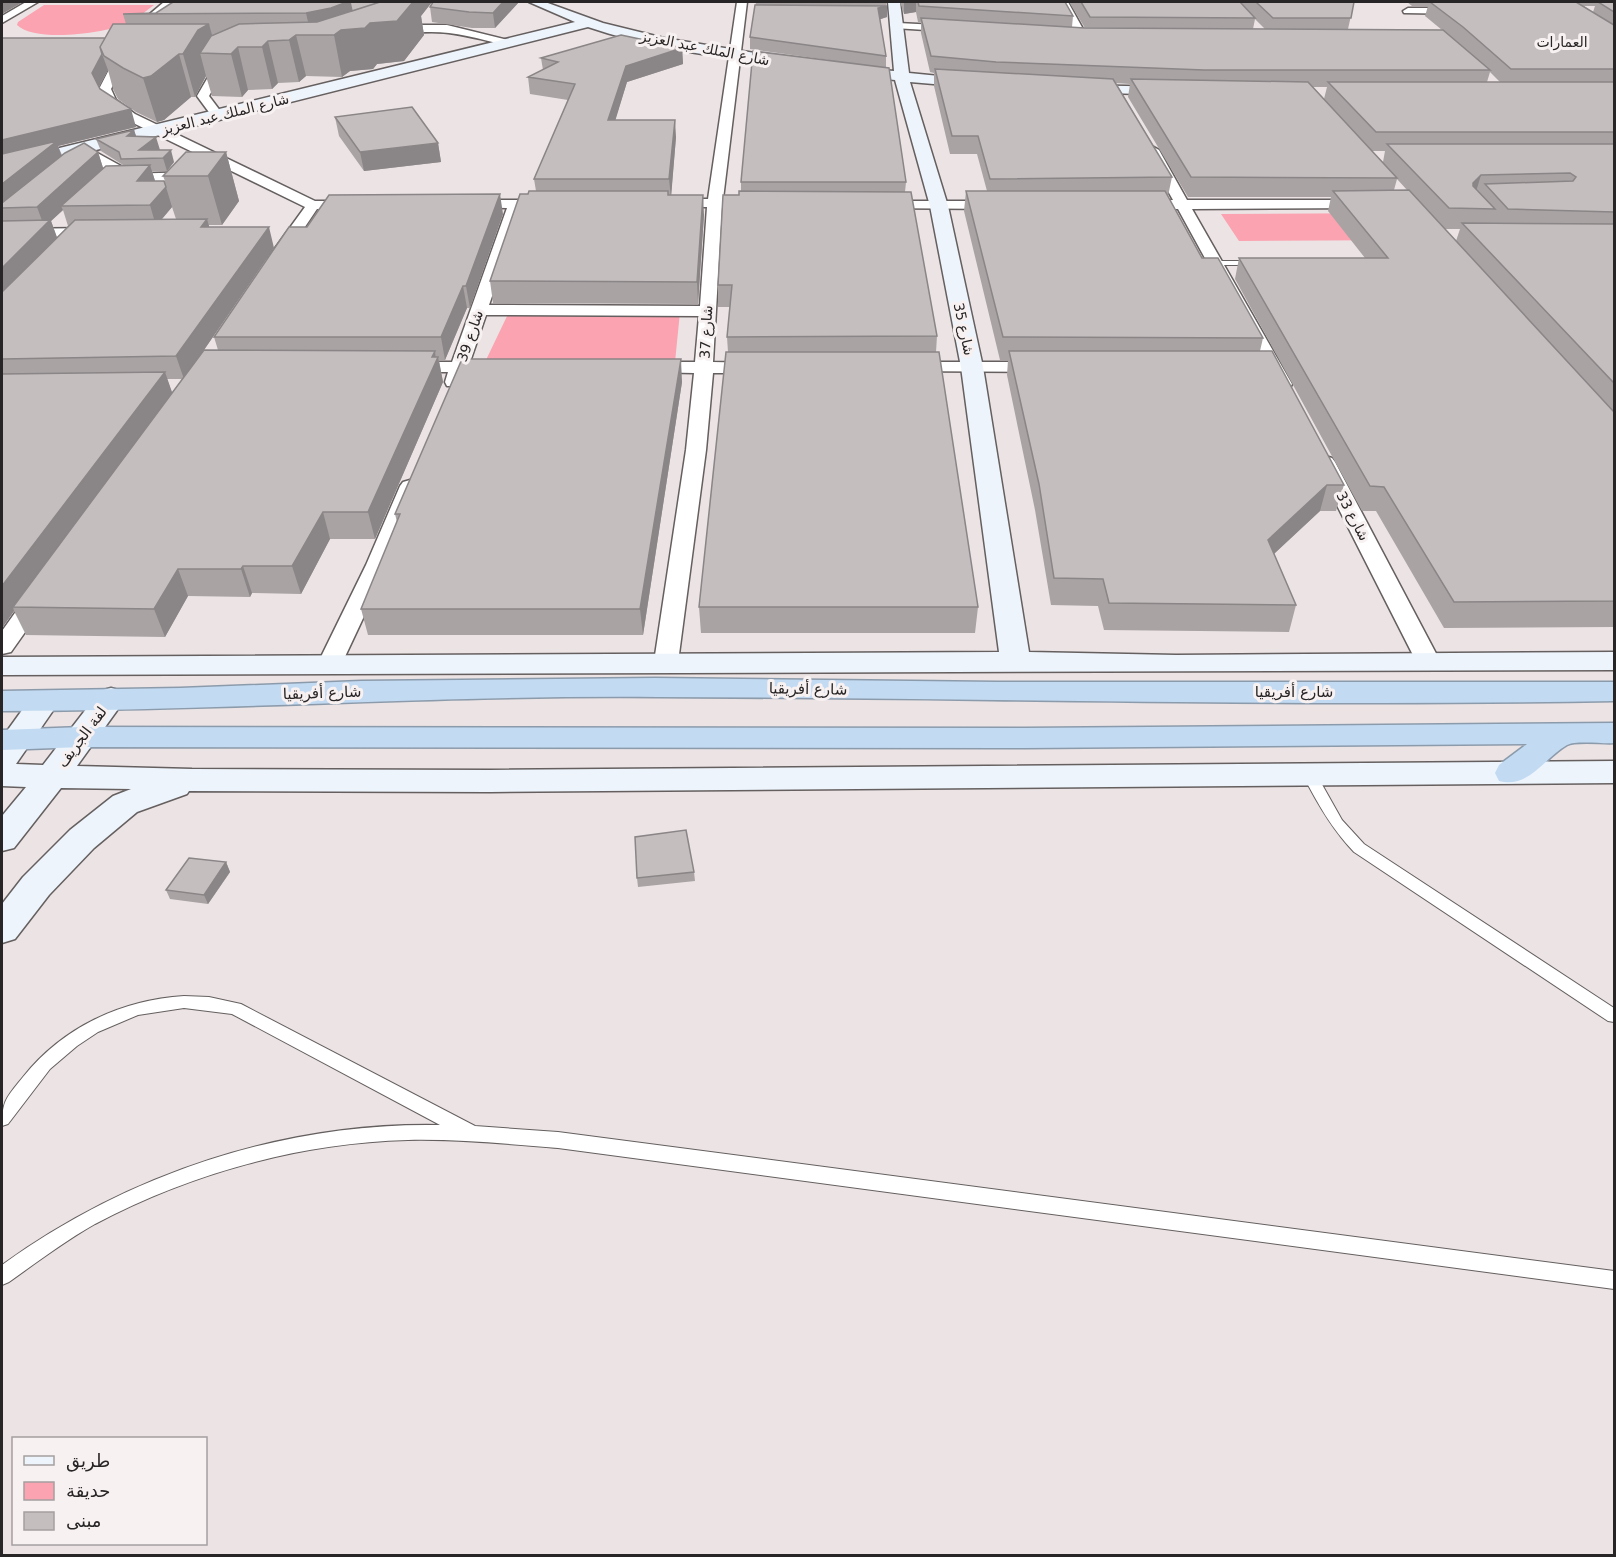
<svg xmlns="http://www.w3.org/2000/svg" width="1616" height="1557" viewBox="0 0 1616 1557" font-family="'DejaVu Sans','Noto Naskh Arabic',sans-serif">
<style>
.green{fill:#fba3b0}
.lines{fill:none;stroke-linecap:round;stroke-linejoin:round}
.lane-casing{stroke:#655f5f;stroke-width:2}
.street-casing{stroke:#655f5f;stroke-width:3}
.secondary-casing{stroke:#655f5f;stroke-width:3}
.highway-casing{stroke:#8c9bab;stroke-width:3}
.lane{fill:#fff;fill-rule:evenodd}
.street{fill:#fff;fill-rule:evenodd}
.secondary{fill:#edf4fb;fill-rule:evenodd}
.highway{fill:#c2daf2;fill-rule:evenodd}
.wall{fill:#a9a3a4;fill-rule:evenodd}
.shaded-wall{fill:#8a8586}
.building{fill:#c5bebf;stroke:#8a8586;stroke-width:1.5}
.labels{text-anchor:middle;stroke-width:6;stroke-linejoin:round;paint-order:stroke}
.far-neighbourhood-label{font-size:14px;fill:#282526;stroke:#f8f1f1}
.far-street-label{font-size:14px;fill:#282526;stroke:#f8f1f1}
.street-label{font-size:15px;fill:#282526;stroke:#f8f1f1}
</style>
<rect width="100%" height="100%" fill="#ebe3e4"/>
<path class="green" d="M44,5H154C145,11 137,20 127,24C104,33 36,43 17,25L18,22Z
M1399,213L1423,240L1239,241L1221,214Z
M509,312H680L675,362L486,360Z"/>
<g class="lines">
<defs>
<path id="lane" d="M1214,261H1256L1260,263L1256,265H1214Z
M1310,771L1315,772L1342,820L1364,844L1614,1008V1022L1608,1021L1354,852C1332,829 1317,803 1303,775Z
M184,996L209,997L241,1004L475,1126L558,1132L1614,1271V1289L558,1148C508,1144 458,1139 408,1140C300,1143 191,1173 95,1224C65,1241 37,1262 9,1282L2,1285V1265C128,1174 283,1122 440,1125L232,1014L184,1008L138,1015L98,1032L77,1046L50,1069L8,1124L2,1126C2,1100 7,1097 23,1077C63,1027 121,1000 184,996Z"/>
<path id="street" d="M26,2H38L2,23V16Z
M164,2H175L146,28L138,49L125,62L111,89L116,100L135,114L315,201H359L366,205L364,208L317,209L282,261H270L268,258L305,207L127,120L107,105L99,89L114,60L127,48L138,24Z
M737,2H747L723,199H758L765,203L758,207H722L713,362L761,363L767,364L770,368L767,372L761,373H713L706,450L678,662L675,667L666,669L657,667L654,662L686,450L694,373L646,372L640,371L637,367L640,363L646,362H695L699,316L486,315L470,362L500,363L503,367L500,371L466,372L461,386H447L445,382L448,372H403L397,371L394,367L397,363L403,362H452L507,208L461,207L459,204L466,200H554L561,204L554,208H522L489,305L700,306L707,207H667L660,203L667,199H708Z
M1058,2H1068L1088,38L1087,40H1079Z
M1408,8H1464L1469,11L1464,14L1404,13L1403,11Z
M898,23L957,26L962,29L957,32L894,28L893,26Z
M420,25H447L512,41L514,43L508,46C460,34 436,26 386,38L381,35L382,33Z
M236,61L240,62V66L220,76L209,96L224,116L218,120L214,119L197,96L211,72Z
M81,144L121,166L123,169L119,174L200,172L207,176L200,180L118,182L113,180L99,194H89L87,191L89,188L107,170L76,151L74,148Z
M1152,146L1159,150L1187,200H1367L1374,204L1367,208L1192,209L1292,384L1290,388H1276L1274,384L1178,209H1135L1128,205L1135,201L1173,200L1145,150Z
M877,201H1001L1008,205L1001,209L872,208L870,205L872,202Z
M98,228L106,233L103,236L2,238V229Z
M904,362H1043L1049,363L1052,367L1049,371L1043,372L898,371L895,367L898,363Z
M1325,456L1332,458L1335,462L1440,661L1437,666L1428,668L1419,666L1416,661L1315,462L1318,458Z
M410,480L417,482L420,486L388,565L342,663L339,668L330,670L321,668L318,663L366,565L400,486L403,482Z
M40,587L48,589L52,594L11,652L2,654V631L32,589Z"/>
<path id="secondary" d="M529,2H545L603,23L664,38L798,60L805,64L798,68C728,58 655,50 588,27L160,135L2,172V162L575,22Z
M888,2H900L909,73L980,80L987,84L980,88L910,82L948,206L983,367L1029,652L1176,655L1614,652V670L2,675V657L999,652L961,367L930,206L895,80L846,75L839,71L846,67L894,71Z
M1076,85L1175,87L1182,91L1175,95L1071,92L1069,89Z
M111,688L122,691L126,698L77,766L192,769L490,770L1614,761V783L490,792L189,791L187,794L137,812L94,848L49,895L15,939L2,943V904L23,877L70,830L113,796L131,789L61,788L14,848L2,851V816L26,787L2,786V738L33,695L44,692L55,695L59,702L16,764L43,765L100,691Z"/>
<path id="highway" d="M655,678L997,682H1614V701C1296,707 977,698 658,697C439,695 220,711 2,711V691L180,688L361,681Z
M1614,723V743C1603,744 1576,740 1567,745C1544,758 1529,789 1499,781L1495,773L1499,765L1527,744L1025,748L82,747L2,750V730L82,727L1025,728Z"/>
</defs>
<use href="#lane" class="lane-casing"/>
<use href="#street" class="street-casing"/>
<use href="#secondary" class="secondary-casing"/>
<use href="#highway" class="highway-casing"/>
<use href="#lane" class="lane"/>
<use href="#street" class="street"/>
<use href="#secondary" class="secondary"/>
<use href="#highway" class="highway"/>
</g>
<path class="wall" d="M173,2H432L421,16L424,35L404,61L377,64L373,69L350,71L342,77L306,76L299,82L278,83L272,89L248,90L242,97L212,96L206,76L195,97H191L164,120L157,122L136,112L118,99L113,89L108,70L99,87L136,127L58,146L62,155L98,152L103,168L123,165L101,151L96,139L134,130L136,136L159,150L174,162L167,171H152L155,181H165L163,176L226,152L239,201L222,225H209V227L274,248L204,350H218L214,337L307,227L503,214L470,308H467L445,360H439L443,382L375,539H330L301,594L252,593L250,597L188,596L165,637L26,635L14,611L2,628V38H105L126,24L123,14L156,13ZM172,207L176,219H162ZM63,210L68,226L57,238L51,221ZM167,379H182L172,393Z
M433,2H519L495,28H472L432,22L430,7Z
M756,2H886L887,17L880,19L886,56V68L906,182L905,192L937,336L936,352L978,607L975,633H701L699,607L728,352L727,337L730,307H718V285L739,195L741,191V182L829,60L750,49V37Z
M900,2H1065L1073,16L1072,27L1085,28L1069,2H1354L1348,29L1442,30L1425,16L1428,6H1412L1407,2H1614V627L1444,628L1376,511H1362L1235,279L1239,258H1365L1328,211L1331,197H1188L1128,97L1130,84L1116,83L1172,177L1168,196L1202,258L1263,338L1260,351L1344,485L1336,511H1320L1274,554L1296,605L1289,632L1104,630L1098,606L1051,605L1035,510L1007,375L1008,360H1000L964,211L966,191H987L977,154H950L934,86V73L930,72L921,33V22H918L916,12L904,14ZM1584,6H1595L1593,12ZM1255,19L1265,29H1253ZM1490,72L1500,82H1487ZM1313,87H1327L1324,99ZM1372,151H1385L1383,162ZM1397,179L1407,190H1394ZM1445,229H1460L1456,241Z
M682,48L683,64L627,82L615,120L676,137L671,195L704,215L698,304L493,303L490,281L528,194L536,191L534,179L568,100L530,94L528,77L543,70L541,58Z
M335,117L438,143L441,162L364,171L339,136Z
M682,382L643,635H368L361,609L397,522L395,514Z
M226,862L230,872L208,904L170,899L166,890Z
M694,872L695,881L638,887L637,878Z"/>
<path class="shaded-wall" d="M2,2H23L2,14Z
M347,2H350L370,23L413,2H432L421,16L424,35L404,61L377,64L373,69L350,71L342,77L334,35H311L306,13Z
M503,2H519L495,28L493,13Z
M904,2H916V12L904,14Z
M887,6V17L878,20V8Z
M209,24L217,53H200L206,76L195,97L183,54L198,30Z
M296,35L306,76L299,82L289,40Z
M268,41L278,83L272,89L262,47Z
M238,47L248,90L242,97L231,54Z
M682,48L683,64L627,82L610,138L608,120L626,66Z
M102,54L108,70L97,90L92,73Z
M179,54L191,97L164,120L157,122L143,78Z
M131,109L136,127L58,146L63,160L2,208V140Z
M675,120L676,137L671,198L669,179Z
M134,130L138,142L127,136Z
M156,137L160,150H139Z
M438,143L441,162L364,171L360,152Z
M171,150L174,162L167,171L163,158Z
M98,152L104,171L61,206L63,210L51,221L58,240L2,297V268L44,226L37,207Z
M226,152L239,201L222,225L208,176Z
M150,165L156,184L137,181Z
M1481,175L1475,195L1466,202L1473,183Z
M166,187L172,207L156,226L150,205Z
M500,194L503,214L470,308L466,286Z
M703,195L704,215L698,304L697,282Z
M207,219L213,240L201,227Z
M269,227L274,248L184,379L176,356Z
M463,286L467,308L445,360L441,337Z
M435,351L436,361L438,357L443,382L375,539L368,512Z
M681,359L682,382L643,635L640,609Z
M165,372L173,395L13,607L14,611L2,628V586Z
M1327,485L1320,511L1261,566L1268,540Z
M323,512L330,539L301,594L292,566Z
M243,566L252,593L250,597L241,569Z
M178,569L188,596L165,637L154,609Z
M226,862L230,872L208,904L204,895Z"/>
<path class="building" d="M173,2H347L331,8L306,13L123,14L156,13Z
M350,2H380L352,11Z
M380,2H413L397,21L370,23L365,28L341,30L334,35H296L289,40L268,41L262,47H238L231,54L200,53L211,36L239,24L317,22Z
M433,2H503L493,13L469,12L430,7Z
M918,2H1065L1073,16L919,6Z
M1081,2H1240L1255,18L1090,17Z
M1256,2H1354L1351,18H1273Z
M1430,2H1576L1614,25V69H1511L1463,27Z
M1598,2H1614V12Z
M755,5L887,6L878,8L886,56L750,37Z
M921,18L1085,28L1443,30L1490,70H1204L996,62L931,56Z
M113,24H209L198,30L183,54H179L151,76L143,78L123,68L104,56L100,47Z
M621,35L682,48L626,66L608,120H675L669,179H534L575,84L528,77L558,62L541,58Z
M2,38H105L100,47L102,54L92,73L100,89L131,109L2,140Z
M753,51L889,68L906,182H741Z
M935,69L1113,79L1172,177L990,179L978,136H952Z
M1131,79L1308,82L1397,178L1191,177Z
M1328,82H1614V132H1376Z
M412,107L438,143L360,152L335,117Z
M134,130L127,136L156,137L139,150H171L163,158L121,159L119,152L96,139Z
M57,141L2,184V154Z
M84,143L98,152L37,207L2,208V203L65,153Z
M1387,144H1614V212L1508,209L1485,184L1573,181L1576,177L1570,173L1481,175L1473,183V186L1495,209L1449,208Z
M186,152H226L208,176H163Z
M150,165L137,181H164L166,187L150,205L61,206L106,166Z
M1409,190L1614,412V601L1454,602L1384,487L1370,486L1239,258H1388L1333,191Z
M529,191H668V195H703L697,282L490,281L520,194H528Z
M739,191L911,192L937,336L727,337L732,285H718L723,195H739Z
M966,191H1165L1202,258H1218L1263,338L1003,337Z
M500,194L466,286H463L441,337H214L289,227H307L329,195Z
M207,219L201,227H269L176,356L2,359V292L75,220Z
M50,220L2,268V221Z
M1462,223L1614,224V383Z
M204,350L435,351L432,357H438L368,512H323L292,566H243L241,569H178L154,609L13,607Z
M1009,351H1272L1344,485H1327L1268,540L1296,605L1109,603L1103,579L1054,578L1039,484Z
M726,352H939L978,607H699Z
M462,359H681L640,609H361L400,514H395Z
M165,372L2,586V374Z
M686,830L694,872L637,878L635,837Z
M189,858L226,862L204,895L166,890Z"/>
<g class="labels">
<g class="far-neighbourhood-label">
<text x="1562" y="47">العمارات</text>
</g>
<g class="far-street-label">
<text transform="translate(705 48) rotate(11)" y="5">شارع الملك عبد العزيز</text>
<text transform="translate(225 114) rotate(-14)" y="5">شارع الملك عبد العزيز</text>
<text transform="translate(964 329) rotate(78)" y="5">شارع 35</text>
<text transform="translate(706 332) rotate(-87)" y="5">شارع 37</text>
<text transform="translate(470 336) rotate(-71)" y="5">شارع 39</text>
<text transform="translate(1353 516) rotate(62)" y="5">شارع 33</text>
</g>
<g class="street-label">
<text transform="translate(808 689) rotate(1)" y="5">شارع أفريقيا</text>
<text x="1294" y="697">شارع أفريقيا</text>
<text transform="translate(322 693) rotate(-2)" y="5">شارع أفريقيا</text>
<text transform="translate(82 737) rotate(-53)" y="5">لفة الجريف</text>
</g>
</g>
<rect width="1616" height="1557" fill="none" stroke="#282526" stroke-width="6"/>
<rect x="12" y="1437" width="195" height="108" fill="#f8f1f1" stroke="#a59fa0" stroke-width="1.5"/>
<rect x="24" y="1456" width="30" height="9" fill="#edf4fb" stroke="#a59fa0" stroke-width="1.5"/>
<text x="66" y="1467" font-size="18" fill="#282526">طريق</text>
<rect x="24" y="1482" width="30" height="18" fill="#fba3b0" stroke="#a59fa0" stroke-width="1.5"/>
<text x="66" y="1497" font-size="18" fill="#282526">حديقة</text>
<rect x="24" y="1512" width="30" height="18" fill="#c5bebf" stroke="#a59fa0" stroke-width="1.5"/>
<text x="66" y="1527" font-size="18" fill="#282526">مبنى</text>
</svg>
